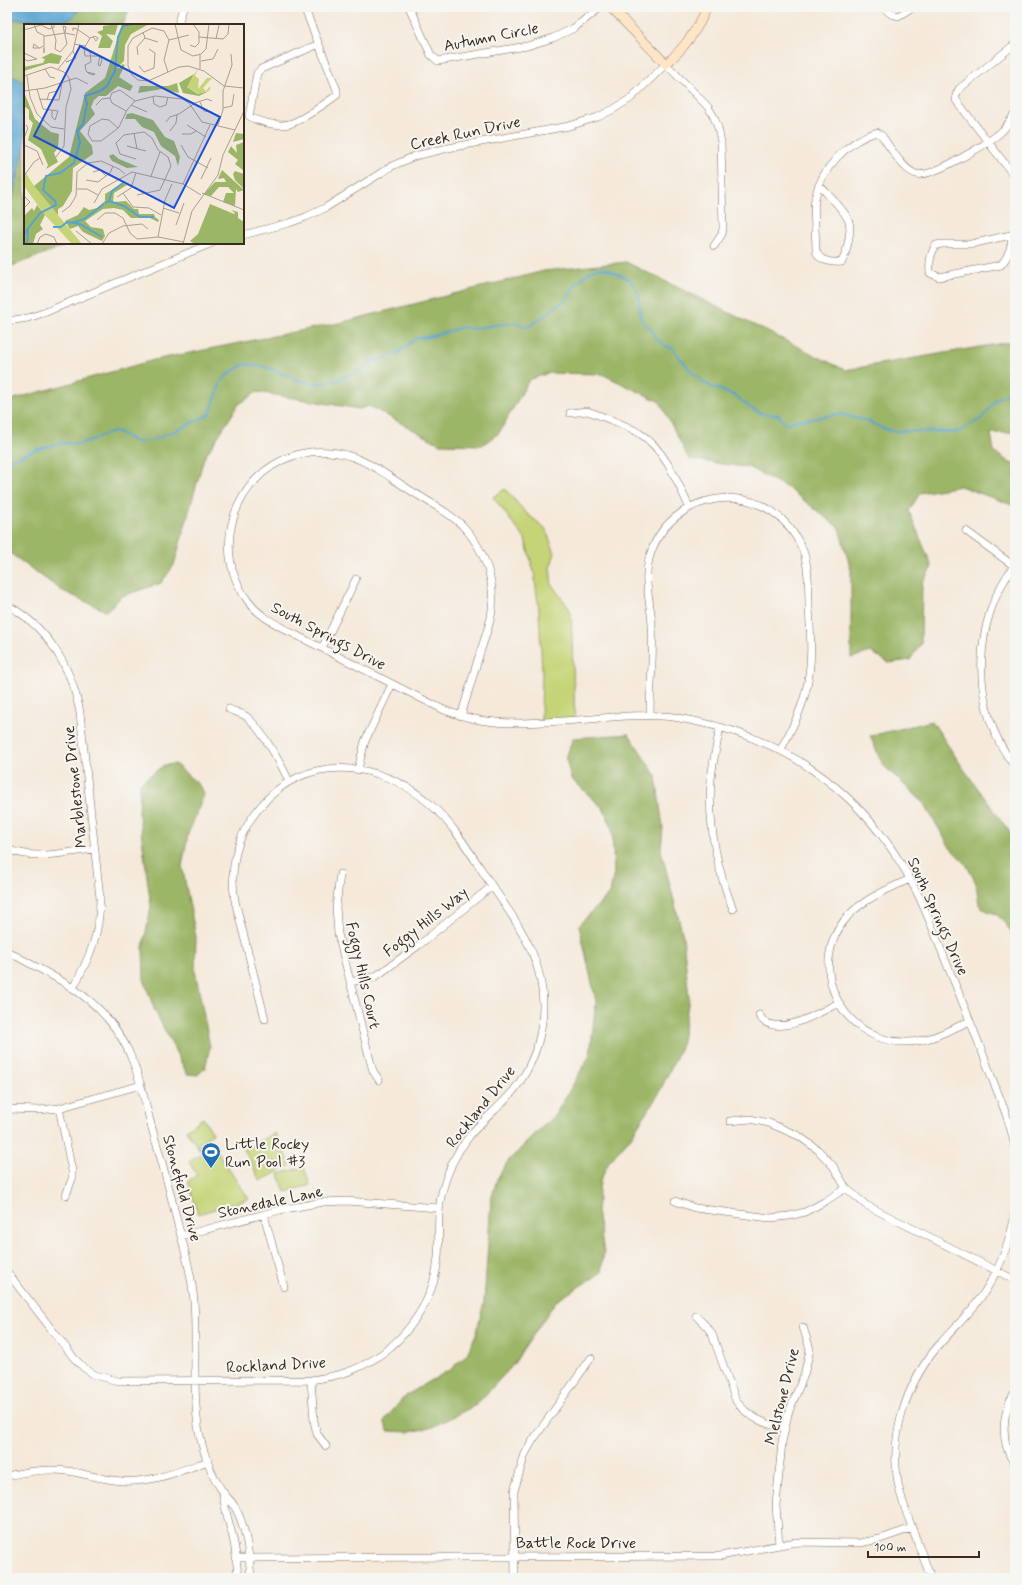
<svg xmlns="http://www.w3.org/2000/svg" width="1022" height="1585" viewBox="0 0 1022 1585" font-family="Mynerve,sans-serif">
<style>
.green{fill:#c5d476;stroke:#807f4a}
.forest{fill:#9cb667;stroke:#6c7042}
.water{fill:#57a3d0;stroke:#496677}
.lines{fill:none;stroke-linecap:round;stroke-linejoin:round}
.stream{stroke:#57a3d0;stroke-width:2}
.street-casing{stroke:#7c6d60;stroke-width:8}
.secondary-casing{stroke:#7c6d60;stroke-width:10}
.street{stroke:#fff;stroke-width:7}
.secondary{stroke:#fde5c5;stroke-width:9}
.labels{text-anchor:middle;stroke-width:4;stroke-linejoin:round;paint-order:stroke}
.street-label{font-size:16px;fill:#3b2a1e;stroke:#f6f6f2}
.poi-label{font-size:16px;fill:#3b2a1e;stroke:#f6f6f2;text-anchor:start}
.inset-river{fill:none;stroke:#57a3d0;stroke-width:2}
.inset-road{fill:none;stroke:#ab9d8f;stroke-width:1}
.view{fill:#1d4ed8;fill-opacity:0.15;stroke:#1d4ed8;stroke-width:2}
.inset-edge{fill:none;stroke:#3b2a1e;stroke-width:2}
</style>
<rect width="100%" height="100%" fill="#f6f6f2"/>
<filter id="ink" filterUnits="userSpaceOnUse"><feTurbulence type="fractalNoise" baseFrequency=".025" numOctaves="2"/><feDisplacementMap in="SourceGraphic" scale="8" xChannelSelector="R" yChannelSelector="G"/><feConvolveMatrix kernelMatrix="1 2 1 2 8 2 1 2 1" color-interpolation-filters="sRGB"/></filter>
<filter id="wash" filterUnits="userSpaceOnUse"><feTurbulence type="fractalNoise" baseFrequency=".012" numOctaves="4" result="noise"/><feDisplacementMap in="SourceGraphic" scale="16" xChannelSelector="R" yChannelSelector="G"/><feGaussianBlur stdDeviation="0.9" result="paint"/><feColorMatrix in="noise" values="0 0 0 0 0 0 0 0 0 0 0 0 0 0 0 0 0 1.4 0 .05"/><feComposite in="paint" operator="in"/></filter>
<g filter="url(#wash)">
<rect width="100%" height="100%" fill="#f5e9da"/>
<path class="green" d="M505,489L526,513L545,528L555,553L550,568L552,585L571,611L575,720L541,722L542,671L539,610L534,572L525,539L493,497Z
M203,1118L213,1133L198,1144L204,1153L207,1151L211,1157L218,1152L249,1199L198,1214L188,1181L197,1175L189,1162L202,1153L186,1130Z
M275,1133L291,1165L260,1181L244,1149Z
M304,1167L310,1185L285,1192L279,1174Z"/>
<path class="forest" d="M79,7H130L123,25H25V82L9,78L7,81V19L64,23L79,9Z
M25,146V243H72L7,268V220Z
M626,262L845,370L1015,341V433H991L994,452L1012,464H1015V506L960,486L920,493L909,511L932,567L922,583L921,643L910,660L889,663L871,652L851,658V570L839,528L788,488L750,468L689,459L660,402L602,374L548,373L529,380L499,433L482,445L440,444L369,406L360,409L257,392L239,404L204,458L174,565L161,583L122,596L106,611L61,590L7,551V401L154,360L339,323L544,271Z
M932,721L963,768L1011,834L1015,841V945L1011,931L997,914L987,911L979,905L976,883L966,864L951,849L923,802L883,765L870,736Z
M629,734L656,776L663,828L661,850L683,936L689,998L681,1047L658,1095L630,1138L609,1162L600,1181L597,1211L604,1252L601,1273L556,1301L513,1365L476,1405L430,1428L409,1432L388,1431L384,1421L405,1396L451,1369L467,1354L476,1334L484,1302L491,1200L497,1179L508,1161L557,1112L590,1055L596,1001L579,925L610,893L614,872L612,827L603,808L571,779L566,758L573,738Z
M175,764L199,785L204,795L188,834L182,866L196,937L195,970L210,1047L205,1068L198,1075L187,1074L154,1009L144,979L143,948L151,907L139,815L140,783L164,765Z"/>
<path class="water" d="M7,7H79C73,29 47,22 30,20C22,19 15,19 8,19Z
M14,77L25,83V146L7,220V81L9,78Z"/>
<g class="lines">
<path class="stream" d="M7,461L38,449L63,443L79,444L116,431C124,434 131,441 138,442C151,444 197,421 210,414L221,382L232,371L245,364L265,367L302,381L315,384L334,381L355,374L372,362L398,353L415,339L419,338L433,336L463,327L471,329L495,325L516,323L526,327L530,326L567,299L576,284L589,272L598,268L607,269L629,279L639,294L640,315L643,322L653,331L656,339L666,346L672,348L692,372L704,383L712,387L736,396L752,409L763,414L779,415L784,423L787,424L796,420L810,419L839,414L864,420L890,431L954,432L960,431L981,419L997,399L1015,389"/>
</g>
</g>
<g filter="url(#ink)">
<g class="lines">
<defs>
<path id="street" d="M304,7L337,90V95C326,103 301,121 289,124C278,127 258,122 249,116L257,73L261,69L319,44
M409,7L431,55L438,61L527,46L553,38L574,28L601,7
M883,7L891,14L898,16L913,7
M178,25L183,7
M1015,44L959,89L956,95V100L1015,177
M820,186C828,195 846,211 849,222C852,231 846,254 842,262C832,263 818,261 816,250C816,236 813,211 815,198C821,169 848,140 877,132L882,136C890,147 903,170 916,174C930,179 991,142 1002,131C1007,126 1011,119 1015,114
M243,235L289,223L306,217L325,208L392,166L415,156L448,148L569,126L598,117L614,109L631,98L666,64L708,107L714,117L718,128L721,142L723,228L722,234L714,246
M1012,235C1012,246 1008,257 1001,265L939,277L930,273C929,263 930,254 936,245L942,244H971L1015,234
M7,321L28,318L46,312L212,243
M570,413L587,411L593,413C608,419 625,424 639,433C663,447 678,482 689,507
M966,531L1014,566
M1015,565C971,620 970,712 1015,766
M7,605C48,627 72,668 80,713L100,898C100,934 90,957 73,988
M322,648L356,579
M229,709C235,712 242,713 247,717C262,730 280,762 289,781
M650,715C650,685 654,655 652,625C651,603 643,582 649,559C667,490 760,476 796,537C801,545 805,554 806,562C809,577 809,593 809,608C811,637 813,666 805,694C800,714 790,732 781,749
M461,716C467,696 473,676 479,656C483,643 488,630 491,617C497,584 485,549 462,525C448,512 429,502 413,492C389,477 366,458 338,453C255,438 198,534 248,601C259,616 274,623 290,632L444,710C471,720 491,723 520,723C543,722 567,721 590,719C614,717 637,714 661,716C672,716 683,719 694,721C781,738 853,786 900,862C922,896 935,936 951,974C965,1008 979,1043 992,1078C1001,1101 1011,1124 1015,1148
M720,727C717,744 713,761 711,779C708,823 716,867 733,909
M358,769L365,741L392,684
M7,849C36,861 65,852 95,849
M340,874L336,907L338,934L370,1060L373,1071L379,1080
M910,879C888,889 864,899 848,916C804,965 841,1041 904,1042C927,1043 950,1030 970,1021
M7,951C42,971 81,987 107,1018C138,1053 142,1095 155,1139C164,1167 171,1196 178,1225C185,1250 192,1276 194,1301C197,1343 192,1385 198,1426C201,1446 211,1476 223,1492C227,1498 233,1502 236,1509C247,1530 249,1555 251,1578
M350,982L374,977L382,972L419,945L492,886
M759,1015C773,1041 821,1012 838,1003
M59,1108L72,1171V1179L66,1195
M7,1109L39,1110L59,1108L141,1085
M730,1121L750,1119L769,1123L799,1136L818,1150L833,1166L846,1188L866,1205L1015,1280
M675,1201L695,1208L770,1218L789,1216L805,1212L824,1202L846,1188
M264,1215L284,1287
M181,1236L280,1210L323,1202L347,1201L438,1208
M7,1272L74,1358L83,1367L95,1375L118,1381L311,1380C324,1378 337,1376 350,1371C397,1353 434,1308 438,1257C440,1234 436,1215 442,1192C447,1172 455,1154 468,1138C479,1123 494,1112 507,1098C526,1078 539,1050 542,1022C549,963 519,926 488,880C471,854 454,825 430,804C381,760 304,752 260,807C237,834 229,867 235,901L265,1019
M696,1316L708,1328L712,1334L736,1401C749,1418 764,1424 785,1428
M311,1380L314,1421L317,1434L326,1446
M1015,1392C1001,1413 1000,1443 1015,1465
M7,1476C27,1471 47,1468 68,1471C86,1474 103,1480 122,1481C152,1483 180,1471 208,1461
M223,1492C224,1508 229,1522 233,1538C236,1551 237,1564 238,1578
M779,1545L776,1505L782,1442L788,1414L804,1375L809,1354L810,1349L803,1327
M237,1558L720,1556L796,1542L860,1543L880,1539L912,1528
M515,1578L514,1491L525,1454L533,1440L591,1358
M931,1578C921,1550 908,1521 900,1492C887,1441 905,1384 939,1345C951,1331 964,1319 976,1304C996,1278 1010,1245 1015,1213"/>
<path id="secondary" d="M610,7L666,64C684,48 698,30 707,7"/>
</defs>
<use href="#street" class="street-casing"/>
<use href="#secondary" class="secondary-casing"/>
<use href="#street" class="street"/>
<use href="#secondary" class="secondary"/>
</g>
</g>
<defs>
<symbol id="stadium-pin" viewBox="-11 -11 22 30"><path d="M0 17L-7.5 6A9.5 9.5 0 1 1 7.5 6Z" fill="#1f6fb2" stroke="#f6f6f2"/><path d="M0-5a6.5 5 0 1 0 0 10a6.5 5 0 1 0 0-10ZM-3.5-1.8h7v3.6h-7Z" fill="#fff"/></symbol>
</defs>
<g fill-rule="evenodd">
<use href="#stadium-pin" x="200" y="1141" width="22" height="30"/>
</g>
<g class="labels">
<g class="street-label">
<text transform="translate(491 36) rotate(-11)" y="6">Autumn Circle</text>
<text transform="translate(465 132) rotate(-12)" y="6">Creek Run Drive</text>
<text transform="translate(329 635) rotate(28)" y="6">South Springs Drive</text>
<text transform="translate(74 787) rotate(-96)" y="6">Marblestone Drive</text>
<text transform="translate(939 916) rotate(66)" y="6">South Springs Drive</text>
<text transform="translate(425 921) rotate(-38)" y="6">Foggy Hills Way</text>
<text transform="translate(364 975) rotate(77)" y="6">Foggy Hills Court</text>
<text transform="translate(480 1106) rotate(-51)" y="6">Rockland Drive</text>
<text transform="translate(183 1188) rotate(75)" y="6">Stonefield Drive</text>
<text transform="translate(270 1201) rotate(-12)" y="6">Stonedale Lane</text>
<text transform="translate(276 1364) rotate(-3)" y="6">Rockland Drive</text>
<text transform="translate(781 1396) rotate(-76)" y="6">Melstone Drive</text>
<text x="576" y="1548">Battle Rock Drive</text>
</g>
<g class="poi-label">
<text x="225" y="1149">Little Rocky<tspan x="225" dy="18">Run Pool #3</tspan></text>
</g>
</g>
<g transform="translate(24 24)">
<rect width="220" height="220" fill="#f5e9da"/>
<path d="M174,45L171,52L175,55L174,65L183,54H188L179,64L182,67L186,62V66L175,70L162,62ZM0,146L10,162L58,220H48L21,191L0,162Z" fill="#c5d476"/>
<path d="M94,0L91,11L82,10L89,17L86,24H74L78,12L73,8L79,6V2ZM98,0H125L107,10L101,21L100,37L93,44H97L98,40L101,41L95,53L109,62L106,67L94,62L82,72H75L70,76L67,83L71,90L56,107L68,122L69,130L49,144L48,167L39,182L34,185V191L10,162L45,133L61,69L81,54ZM27,29L38,32L35,40L25,39L0,47V43L19,39L21,35L17,34ZM170,50L163,63L174,70L185,67L175,72L159,69L155,59ZM153,59L155,69L138,65L114,69L116,62H144ZM0,68L11,95L27,108L35,110L34,124L30,129L34,138L22,145L24,141L17,125L4,116L9,99L5,95V86L0,82ZM108,89L129,96L141,113L150,117L156,133L154,142L151,132L137,122L130,108L118,103L111,95H101L103,90ZM212,109L220,110V115L209,118ZM220,118V147L211,140L214,136L204,128L207,122L213,129L212,121ZM89,130L95,135L114,143L103,144L88,137L85,132ZM198,146L220,166L214,168L212,165L211,182L199,178L202,169H210L204,163H195L187,172L180,170L191,158H202L200,154L194,155ZM211,147L220,150V165L211,156L209,150ZM99,159L103,161L90,169L89,178L102,177L110,185H114L115,190H130L131,193L135,196L134,198L126,194H107L99,186L90,184L79,185L61,197L67,203L79,205L81,212L78,217L59,208L54,202L46,205L41,197L54,191L60,183L65,186L73,184L81,177V170ZM186,180L210,190L211,189L207,186L214,188V194L220,198V220H171L166,217L174,210ZM13,181L21,191L16,201L19,205L12,210L9,220H0V192L8,184L10,187Z" fill="#9cb667"/>
<path class="inset-river" d="M85,177L100,182L116,193H130M81,179L85,177L88,167L99,159M48,199L60,195L80,180M29,203H37L43,198L56,200L78,213M0,210L16,189L32,181L31,177L19,166L22,152L36,149L50,139L56,118L53,107L59,100L63,80L61,72L76,67L83,62L91,47L94,13L99,2L108,0M3,220L4,204"/>
<path class="inset-road" d="M10,0L13,8L21,12L41,9L51,11M27,0L32,16L31,25L36,28L43,20L39,2L42,3L41,9M151,0L157,26L169,32L177,30L182,25L185,0M0,6L17,1L25,5L30,3V0M49,7V4L53,5L66,14M69,13L72,17L74,14L70,12L69,13L66,14L65,16L60,24L61,32H76L74,41L76,42L78,36L76,33M175,13L199,15L204,10L205,0M121,14L134,18M192,15L195,1M145,16L165,11M50,20L61,22L66,28L67,38L61,41L62,46V47L64,49L69,51L71,50L63,48M166,21L171,23L175,19V8L169,0M15,24L10,20L9,24H16L19,22M20,24V29V12M0,29L13,35L3,37L0,34M114,31L113,23L121,14L119,8M176,31V45M220,34V77M45,37L42,38L52,34L49,27M177,37L189,35L194,25M115,42L120,48L130,44L131,29L125,25M21,45L26,53L31,54M34,45L49,27L55,0M144,48L140,36L145,16L140,7L128,4L109,14L104,22V42L108,51L114,56L124,57L133,53L155,43L164,42L180,47L200,62L220,64M0,52L27,43L40,48L45,54L47,65L42,83L40,122L32,133M3,52L6,73L13,90L27,103L40,105M13,65L19,85L34,87L31,96L28,93V86M0,67L21,64L52,54L64,60M129,72L130,80L136,83L142,81L144,73M15,75L35,76L38,59M23,76L25,69L33,67M176,78L180,87L188,88M72,81L78,75L86,74M107,81L123,88M199,84L208,82L210,70M102,87L88,79L86,74L88,69L96,66L111,77M142,98L146,93L155,90L171,79L183,75L188,77M163,101L182,113M194,101L199,86V67L208,41L207,30M94,104L85,96L78,95L66,102L64,110L68,117H77L93,105L95,103L103,86L111,77L131,72L158,75L165,79L178,98L211,106M146,107L152,99L153,91M110,109L113,125M158,110H167L172,107M0,114L4,104L2,101M0,121L13,127L19,141M157,121L164,133L184,144M103,122L122,127M112,135L96,130L92,119L100,111L120,108L128,114L134,126L144,133L147,142L136,166L113,171M69,148L76,146L82,152M0,152L10,138L16,134M127,152L136,128M177,155L187,134M62,156L74,158L86,149L89,142M159,160L186,101M53,165H63L74,171M99,169L109,183L125,184L137,191M178,169L220,186M0,172L6,178L0,184M93,173L107,164L112,149M70,179L78,165L108,148L159,160L177,171M139,184L155,189M38,188L46,182L52,172L53,148L64,139L77,137L95,145L101,150M73,196L81,189H91L99,194L106,209L113,215L134,213L160,218M152,201L160,179M52,207L68,220M134,213L141,176L148,160M13,220L16,213L22,210L30,213L33,220M78,220L85,209L99,202L118,200L124,205M159,220L168,187L194,151L199,131L220,87"/>
<path class="view" d="M56,22L196,93L150,184L10,112Z"/>
<rect width="220" height="220" class="inset-edge"/>
</g>
<rect width="1022" height="1585" fill="none" stroke="#f6f6f2" stroke-width="24"/>
<path d="M868 1551v6h111v-6" fill="none" stroke="#3b2a1e" stroke-width="2"/>
<text x="874" y="1551" font-size="12" fill="#3b2a1e" stroke="#f6f6f2" stroke-width="3" paint-order="stroke">100 m</text>
</svg>
